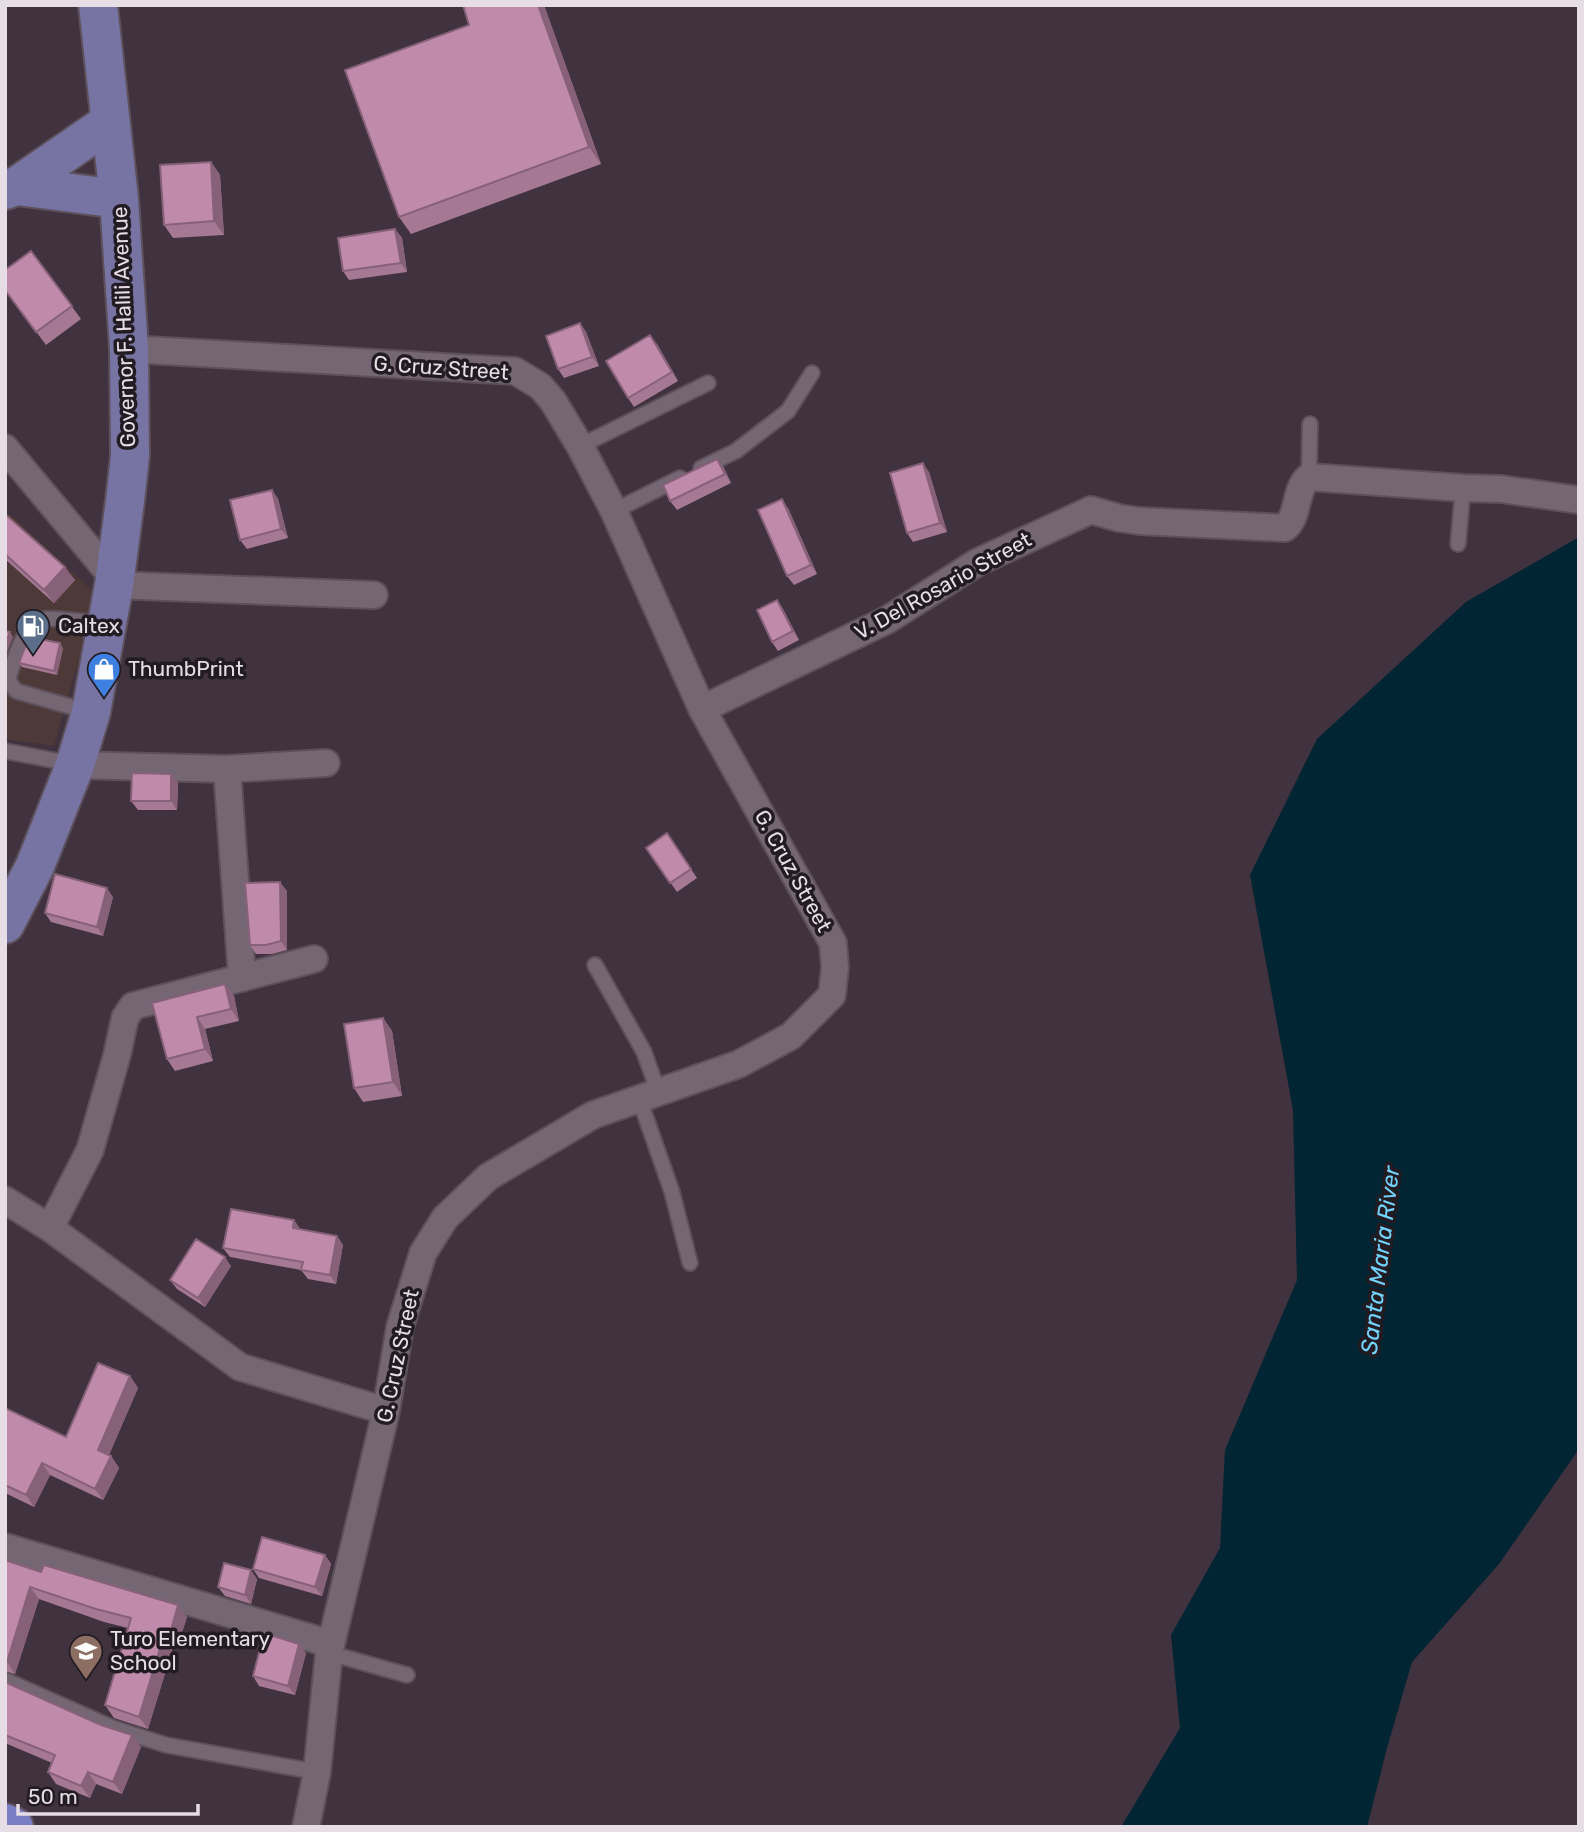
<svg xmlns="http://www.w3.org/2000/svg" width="1584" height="1832" viewBox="0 0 1584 1832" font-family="Rubik,sans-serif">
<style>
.commercial{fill:#4e3939}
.water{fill:#012532}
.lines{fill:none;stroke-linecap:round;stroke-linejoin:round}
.lane-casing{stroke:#5c505b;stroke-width:18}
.street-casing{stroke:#5c505b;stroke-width:30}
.primary-casing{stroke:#5c505b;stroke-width:42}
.highway-casing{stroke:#5c505b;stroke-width:42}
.lane{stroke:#756673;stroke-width:14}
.street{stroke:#756673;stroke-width:26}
.primary{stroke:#7774a4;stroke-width:38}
.highway{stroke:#797ec4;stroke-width:38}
.wall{fill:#a57893}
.shaded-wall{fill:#866178}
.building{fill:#c08bab;stroke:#866178;stroke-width:2}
.labels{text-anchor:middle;stroke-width:7;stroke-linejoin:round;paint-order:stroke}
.street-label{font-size:21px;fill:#e6dde5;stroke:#221c22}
.poi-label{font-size:21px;fill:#e6dde5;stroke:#221c22;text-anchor:start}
.water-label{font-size:23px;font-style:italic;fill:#72d2fb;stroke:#221c22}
</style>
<rect width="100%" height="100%" fill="#40323e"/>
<path class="commercial" d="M10,514L97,595L54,746L5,739V517Z"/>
<path class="water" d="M1579,537V1449L1499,1564L1412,1662L1387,1748L1367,1827H1121L1180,1728L1171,1635L1220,1548L1225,1450L1297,1280L1293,1110L1250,875L1317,739L1466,602Z"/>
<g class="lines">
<defs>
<path id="lane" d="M580,446L708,383
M701,468L736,451L788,411L812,373
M1309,477L1310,424
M614,511L680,478
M1458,544L1463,488
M89,712L16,691L8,680C14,661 22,625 44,619C52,617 93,623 105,624
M5,751L73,764
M595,965L644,1052L658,1091
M639,1098L672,1192L690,1263
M329,1653L407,1675
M5,1680L113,1728L166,1745L317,1772"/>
<path id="street" d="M129,349L515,371L540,386L553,401L580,446L614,511L702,709L833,943L835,967L832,995L791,1036L739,1064L593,1115L488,1177L445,1218L423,1253L400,1327L386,1411L329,1653L317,1772L306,1827
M5,448L110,574L114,585L374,595
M702,709L887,620L978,562L1091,510L1119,518L1139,521L1285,528C1300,515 1294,489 1309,477L1463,488L1501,489L1579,500
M75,765L227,769L326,763
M227,769L242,978
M5,1200L50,1228L240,1367L386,1411
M50,1228L90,1150L117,1055L125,1018L133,1006L314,959
M5,1547L331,1644"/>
<path id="primary" d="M17,186L119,199
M5,190L17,186L110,122
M5,924L35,866L75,765L91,712L114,585L125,501L130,456L129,349L119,199L98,5"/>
<path id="highway" d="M5,1823L14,1827"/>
</defs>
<use href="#lane" class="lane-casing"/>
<use href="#street" class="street-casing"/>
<use href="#primary" class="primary-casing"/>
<use href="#highway" class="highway-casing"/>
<use href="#lane" class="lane"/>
<use href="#street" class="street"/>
<use href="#primary" class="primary"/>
<use href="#highway" class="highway"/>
</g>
<path class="wall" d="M544,5L601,164L411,234L399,217L469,25Z
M211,162L220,175L224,235L173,238L164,225Z
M395,229L402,238L407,272L349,280L343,271Z
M31,251L81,319L46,345L5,290Z
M580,323L586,332L599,366L564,378L558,369Z
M657,344L678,381L634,407L628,398Z
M717,459L724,468L731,483L677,510L670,501Z
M929,472L947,532L913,542L907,533Z
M272,490L278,499L288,538L247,549L240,540Z
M788,508L817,574L794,585L787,576Z
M5,514L75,580L54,603L5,559Z
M777,600L783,609L799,640L778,651L772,642Z
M63,648L57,675L22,667L19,663Z
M171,774L178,783L177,810H138L131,801Z
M667,833L697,878L677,892L646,848Z
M287,891V950L272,954H256L250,945Z
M113,897L103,936L51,922L45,913Z
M225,984L234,996L239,1021L205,1029L213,1061L175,1071L167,1059L152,1003Z
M383,1018L392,1031L402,1096L363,1102L354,1088Z
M294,1220L300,1229L337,1236L343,1245L336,1284L308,1279L301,1270L230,1257L223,1248Z
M231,1266L205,1307L177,1289L170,1280Z
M130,1376L138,1388L109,1455L111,1456L119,1468L103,1500L50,1475L34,1507L5,1493V1408L66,1437Z
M325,1555L331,1564L322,1596L259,1578L253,1569Z
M5,1560L187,1617L179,1642L175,1641L148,1729L114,1718L105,1705L128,1628L104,1622L39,1599L15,1674L5,1671Z
M257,1579L251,1604L225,1596L218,1587Z
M306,1653L295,1695L259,1686L253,1676Z
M5,1682L141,1747L122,1794L96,1784L90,1798L56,1784L48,1772L52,1763L5,1743Z"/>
<path class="shaded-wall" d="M538,5H544L601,164L589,147Z
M211,162L220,175L224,235L214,221Z
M395,229L402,238L407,272L401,263Z
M580,323L586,332L599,366L592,357Z
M650,335L657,344L678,381L672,372Z
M717,459L724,468L731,483L725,474Z
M923,463L929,472L947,532L940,523Z
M272,490L278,499L288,538L281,529Z
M782,499L788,508L817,574L811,565Z
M65,567L75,580L54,603L44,590Z
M777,600L783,609L799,640L793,631Z
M10,632L13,637L5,657V645Z
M60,643L63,648L57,675L54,671Z
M171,774L178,783L177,810L171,801Z
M280,882L287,891V950L281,941Z
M107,888L113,897L103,936L97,927Z
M225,984L234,996L239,1021L231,1009Z
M197,1017L205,1029L213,1061L205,1049Z
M383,1018L392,1031L402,1096L393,1082Z
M294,1220L300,1229L293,1228Z
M337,1236L343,1245L336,1284L330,1275Z
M225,1257L231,1266L205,1307L198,1298Z
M130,1376L138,1388L106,1461L98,1450Z
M111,1456L119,1468L103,1500L95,1489Z
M42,1463L50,1475L34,1507L26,1495Z
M325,1555L331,1564L322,1596L315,1587Z
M251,1570L257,1579L251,1604L245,1595Z
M30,1587L39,1599L15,1674L7,1662Z
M178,1605L187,1617L179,1642L171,1630Z
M166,1629L175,1641L148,1729L139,1717Z
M299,1644L306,1653L295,1695L288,1686Z
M132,1735L141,1747L122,1794L113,1782Z
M88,1772L96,1784L90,1798L81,1786Z"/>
<path class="building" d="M463,5H538L589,147L399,217L345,70L469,25Z
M211,162L214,221L164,225L160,165Z
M395,229L401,263L343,271L338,238Z
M31,251L72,306L36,332L5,290V270Z
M580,323L592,357L558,369L546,336Z
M650,335L672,372L628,398L606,361Z
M717,459L725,474L670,501L663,485Z
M923,463L940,523L907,533L890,473Z
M272,490L281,529L240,540L230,500Z
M782,499L811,565L787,576L758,510Z
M5,514L65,567L44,590L5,554Z
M777,600L793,631L772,642L757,610Z
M5,631L10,632L5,645Z
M29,637L60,643L54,671L19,663Z
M132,773L171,774V801H131Z
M667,833L691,869L670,883L646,848Z
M55,874L107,888L97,927L45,913Z
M280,882L281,941L266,945H250L245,883Z
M225,984L231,1009L197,1017L205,1049L167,1059L152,1003Z
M383,1018L393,1082L354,1088L344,1024Z
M231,1209L294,1220L293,1228L337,1236L330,1275L301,1270L303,1262L223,1248Z
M196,1239L225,1257L198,1298L170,1280Z
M98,1363L130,1376L98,1450L111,1456L95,1489L42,1463L26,1495L5,1485V1408L66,1437Z
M262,1537L325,1555L315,1587L253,1569Z
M5,1560L41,1572L44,1565L178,1605L171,1630L166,1629L139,1717L105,1705L131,1618L96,1609L30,1587L7,1662L5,1661Z
M224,1563L251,1570L245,1595L218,1587Z
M264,1633L299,1644L288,1686L253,1676Z
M5,1682L101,1725L132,1735L113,1782L88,1772L81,1786L48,1772L55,1755L5,1735Z"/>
<defs>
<symbol id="fuel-pin" viewBox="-11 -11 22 30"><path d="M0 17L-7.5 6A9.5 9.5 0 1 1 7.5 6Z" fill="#5c6f8a" stroke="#221c22"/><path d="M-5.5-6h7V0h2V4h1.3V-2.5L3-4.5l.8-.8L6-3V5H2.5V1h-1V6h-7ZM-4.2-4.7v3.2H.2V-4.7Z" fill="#fff"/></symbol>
<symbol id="shop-pin" viewBox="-11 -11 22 30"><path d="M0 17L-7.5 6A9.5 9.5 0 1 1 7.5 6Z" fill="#3f7fe0" stroke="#221c22"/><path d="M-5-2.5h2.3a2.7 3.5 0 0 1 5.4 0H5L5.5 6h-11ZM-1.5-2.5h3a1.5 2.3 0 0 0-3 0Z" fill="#fff"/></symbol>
<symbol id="school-pin" viewBox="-11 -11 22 30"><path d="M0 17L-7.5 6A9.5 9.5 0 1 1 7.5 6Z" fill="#8d6e63" stroke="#221c22"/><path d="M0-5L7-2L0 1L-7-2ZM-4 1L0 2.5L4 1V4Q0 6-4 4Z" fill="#fff"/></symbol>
</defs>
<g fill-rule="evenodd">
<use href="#fuel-pin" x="14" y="607" width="38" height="52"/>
<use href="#shop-pin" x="85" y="650" width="38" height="52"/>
<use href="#school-pin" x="67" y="1632" width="38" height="52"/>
</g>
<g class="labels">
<g class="street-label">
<text transform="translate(124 327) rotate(-92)" y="7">Governor F. Halili Avenue</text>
<text transform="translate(441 368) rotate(4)" y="7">G. Cruz Street</text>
<text transform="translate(943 586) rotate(-29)" y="7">V. Del Rosario Street</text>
<text transform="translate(793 871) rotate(61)" y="7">G. Cruz Street</text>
<text transform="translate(398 1356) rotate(-78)" y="7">G. Cruz Street</text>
</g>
<g class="poi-label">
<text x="58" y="633">Caltex</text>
<text x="128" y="676">ThumbPrint</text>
<text x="110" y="1646">Turo Elementary<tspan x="110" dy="24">School</tspan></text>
</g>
<g class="water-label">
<text transform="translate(1380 1260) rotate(-83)" y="8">Santa Maria River</text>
</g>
</g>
<rect width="1584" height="1832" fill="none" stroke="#e6dde5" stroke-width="14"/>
<path d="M18 1804v10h180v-10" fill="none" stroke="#e6dde5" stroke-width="3.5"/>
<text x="28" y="1804" font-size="21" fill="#e6dde5" stroke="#221c22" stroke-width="5" paint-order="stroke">50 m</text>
</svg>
